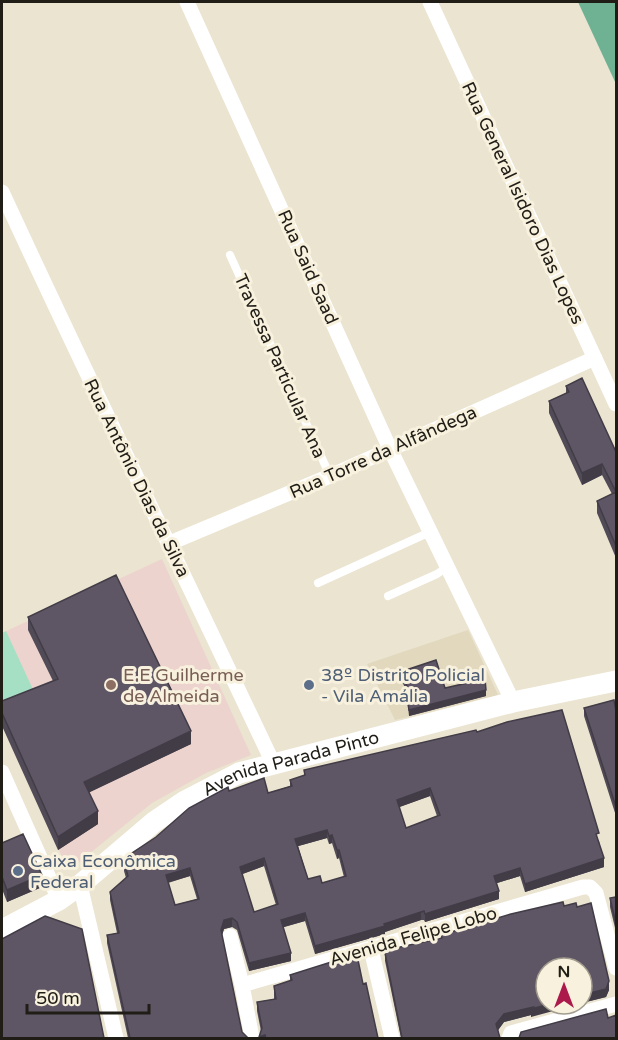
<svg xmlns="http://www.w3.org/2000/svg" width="618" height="1040" viewBox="0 0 618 1040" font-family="'Varela Round',sans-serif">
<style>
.built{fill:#e1d8bd}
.education{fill:#edd3ce}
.green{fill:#a6e0c4}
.forest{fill:#6fb193}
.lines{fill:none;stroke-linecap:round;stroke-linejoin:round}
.lane{stroke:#fff;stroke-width:8}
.street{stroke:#fff;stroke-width:15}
.secondary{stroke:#fff;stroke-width:21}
.wall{fill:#514a57;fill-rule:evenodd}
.shaded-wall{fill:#423c47}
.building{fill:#5e5665;stroke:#423c47;stroke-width:1.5;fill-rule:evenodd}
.education-dot{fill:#8d6e63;stroke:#f8f1de;stroke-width:2}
.service-dot{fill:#5c6f8a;stroke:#f8f1de;stroke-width:2}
.labels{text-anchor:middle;stroke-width:6;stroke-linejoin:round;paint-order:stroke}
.street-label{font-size:18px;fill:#1f1d16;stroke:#f8f1de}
.education-label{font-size:18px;fill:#785e54;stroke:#f8f1de;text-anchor:start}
.service-label{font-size:18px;fill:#4e5e75;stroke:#f8f1de;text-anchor:start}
</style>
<rect width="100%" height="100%" fill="#eae4d0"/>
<path class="built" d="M468,630L498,695L395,720L367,664Z"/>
<path class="education" d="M162,559L251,755L206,773L152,803L74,866L69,867L65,863L2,726V633Z"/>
<path class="green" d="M6,631L36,696L2,709V633Z"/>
<path class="forest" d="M578,2H616V84Z"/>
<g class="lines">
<path class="lane" d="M230,255L330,476
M318,583L430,532
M388,596L437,574L447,567"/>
<path class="street" d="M187,2L390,449L513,702
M430,2L616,404
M2,192C90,383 183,572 273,763
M170,543L330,476L595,358
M2,772L59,900
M80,885L116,1038
M230,936L242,985L252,1038
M371,949L392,1038
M242,985L583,887H590L596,893L616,968
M509,1038L511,1033L616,1004"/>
<path class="secondary" id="s1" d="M2,930L59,900L80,885L154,822L185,801L239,773L513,702L616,681"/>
</g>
<path class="wall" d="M566,386L616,452V558L597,513V501L612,494L602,475L582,485L549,413V401L566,393Z
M28,617L191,744L89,792L98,824L58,850L2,726V701L53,681L28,630Z
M400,672L445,688L486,696L409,716L407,697H410L400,678Z
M584,708L616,711V816L584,716Z
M477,732L599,841L604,867L525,892L520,876L497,883L499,899L425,922L424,920H421L385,932V934L315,954L305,921L283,927L291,961L249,971L237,930L232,927L224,929L222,935L242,1032L248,1038H128L107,943V935L117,933L110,900V892L126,878L124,871V862L229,791L268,793L290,786V780L304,776V770ZM430,796L437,816L406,828L399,807ZM327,838L329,844L332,843L337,859L339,858L344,877L322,883L308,879L298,846ZM264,866L276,905L254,912L242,874ZM190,876L197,899L175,905L168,883Z
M2,843L42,887L7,902L2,889Z
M616,897V932L610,907V898Z
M564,906L609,990L606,997L582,1003V968L531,1017V1015L504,1022L498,1030L500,1038H401L385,961V953L441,938V935Z
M290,975L363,984L378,1038H259L261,1031L257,1011V1002L274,999V986L290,981Z"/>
<path class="shaded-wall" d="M602,464V475L582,485V473Z
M486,690V696L409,716V710Z
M191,731V744L84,795V782Z
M430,788V796L397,808V800Z
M98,811V824L58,850V837Z
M327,830V838L295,847V839Z
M332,835V843L329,844V836Z
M337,850H339V858L337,859Z
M264,858V866L240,875V867Z
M604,858V867L525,892V884Z
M190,868V876L166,883V875Z
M520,868V876L494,884V876Z
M42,875V887L7,902V890Z
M499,891V899L425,922V914Z
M421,912V920L385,932V934L315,954V946Z
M305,913V921L281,928V920Z
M232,918V927L224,929L221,938V930L224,920Z
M291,953V961L249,971V963Z
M609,981V990L606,997L582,1003V995Z
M550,1004H579L531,1017V1015L504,1022L496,1033V1024L504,1014L533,1007Z
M265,1035V1038H259V1037Z"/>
<path class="building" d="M582,378L616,452V546L597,501L616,492L602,464L582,473L549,401L569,392L566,386Z
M116,575L191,731L84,782L98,811L58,837L2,713V701L58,679L28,617Z
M436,660L445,688L485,679L486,690L409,710L407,697L412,696L400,672Z
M614,700L616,711V807L584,708Z
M562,710L599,833L596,834L604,858L525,884L520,868L494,876L499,891L425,914L424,911L421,912L384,924L385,926L315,946L305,913L281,920L291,953L249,963L237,922L232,918L224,920L221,930L242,1032L248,1038H130L107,935L119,933L110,892L128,876L124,862L126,857L156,837L189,808L228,787L229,791L264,778L268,793L292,786L290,780L305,775L304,770L476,730L477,732L507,722ZM430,788L440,815L406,828L397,800ZM327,830L329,836L332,835L337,850H339L346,876L322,883L320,876L308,879L295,839ZM264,858L278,904L254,912L240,867ZM190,868L199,899L175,905L166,875Z
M23,834L42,875L7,890L2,877V843Z
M616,897V924L610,898Z
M563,902L564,906L576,903L577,907L591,903L609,981L606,989L582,995V968H546V1004H550L531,1009L533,1007L504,1014L496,1024L500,1038H402L385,953L391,949L442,938L441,935L511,914Z
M45,916L82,929L104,1038H2V939Z
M350,956L358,960L363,984L366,983L378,1038H266L265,1035L259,1037L262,1028L257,1002L276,999L274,986L292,980L290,975Z
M606,1009L608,1018L616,1015V1038H519L521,1032Z"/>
<circle class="education-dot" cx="111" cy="685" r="6"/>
<g class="service-dot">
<circle cx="309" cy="685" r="6"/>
<circle cx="18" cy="871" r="6"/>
</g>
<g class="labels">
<g class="street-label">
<text transform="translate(523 203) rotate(65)" y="6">Rua General Isidoro Dias Lopes</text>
<text transform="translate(308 267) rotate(66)" y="6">Rua Said Saad</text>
<text transform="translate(280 366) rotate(66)" y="6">Travessa Particular Ana</text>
<text transform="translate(383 452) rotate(-24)" y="6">Rua Torre da Alfândega</text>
<text transform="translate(137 478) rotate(64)" y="6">Rua Antônio Dias da Silva</text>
<text dy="6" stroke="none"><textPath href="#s1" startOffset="338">Avenida Parada Pinto</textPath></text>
<text transform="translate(413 936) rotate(-16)" y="6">Avenida Felipe Lobo</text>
</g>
<g class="education-label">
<text x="123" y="681">E.E Guilherme<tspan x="123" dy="21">de Almeida</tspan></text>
</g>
<g class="service-label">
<text x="321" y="681">38º Distrito Policial<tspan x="321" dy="21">- Vila Amália</tspan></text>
<text x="30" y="867">Caixa Econômica<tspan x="30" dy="21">Federal</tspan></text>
</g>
</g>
<rect width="618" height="1040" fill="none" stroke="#1f1d16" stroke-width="6"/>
<g transform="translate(564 986)"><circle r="28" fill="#f8f1de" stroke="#a19c8e" stroke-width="1.5"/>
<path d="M0-4.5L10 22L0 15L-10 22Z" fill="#ac194b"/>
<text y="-9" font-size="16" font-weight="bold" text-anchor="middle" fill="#1f1d16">N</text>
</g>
<path d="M27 1004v9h122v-9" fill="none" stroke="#1f1d16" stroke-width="3"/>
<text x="36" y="1004" font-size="18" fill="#1f1d16" stroke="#f8f1de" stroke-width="4.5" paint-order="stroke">50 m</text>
</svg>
